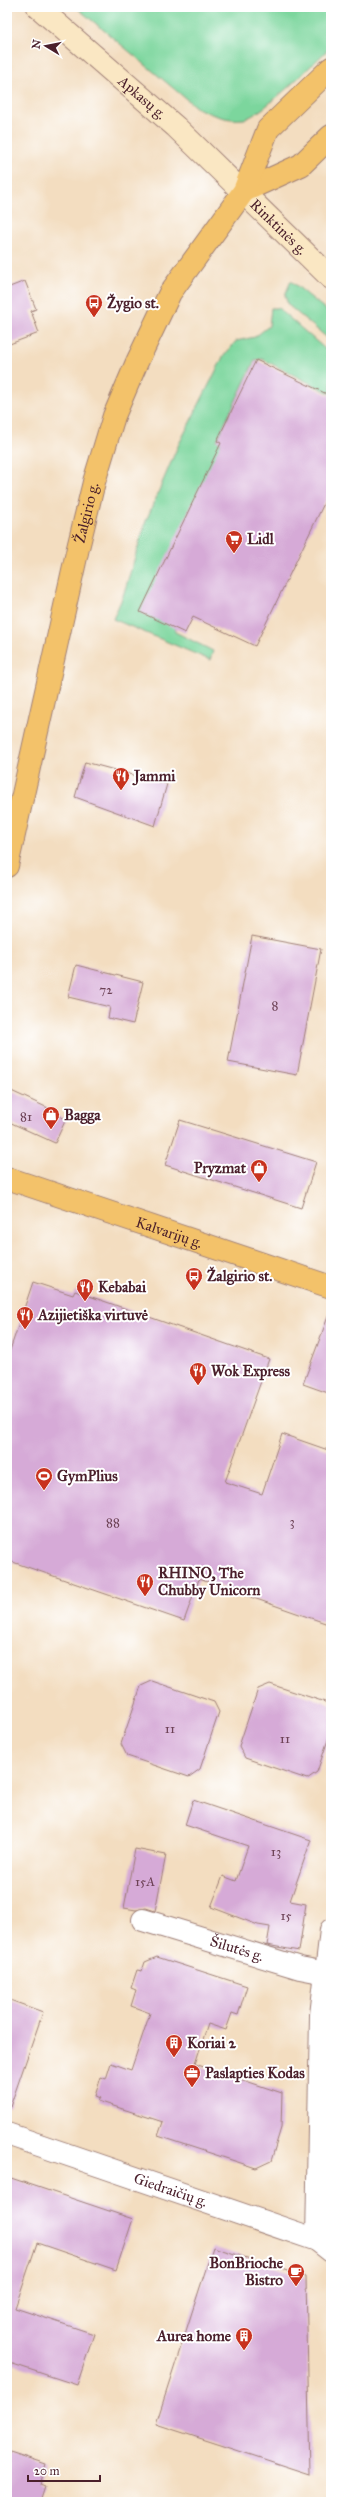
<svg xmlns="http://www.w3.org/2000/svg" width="338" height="2509" viewBox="0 0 338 2509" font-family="'IM FELL Great Primer',serif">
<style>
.green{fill:#7cd69d;stroke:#637a64}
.building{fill:#d6aad7}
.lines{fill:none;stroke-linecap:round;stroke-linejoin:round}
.minor-casing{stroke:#9e7e76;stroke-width:24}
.secondary-casing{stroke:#9e7e76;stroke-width:24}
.primary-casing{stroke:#9e7e76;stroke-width:24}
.minor{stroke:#fff;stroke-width:22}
.secondary{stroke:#fae7c3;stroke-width:22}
.primary{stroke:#f3c26a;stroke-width:22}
.labels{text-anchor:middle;stroke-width:4;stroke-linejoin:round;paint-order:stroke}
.number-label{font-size:13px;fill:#6d4256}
.street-label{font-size:15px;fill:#4a1f2b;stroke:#fff}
.poi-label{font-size:15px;font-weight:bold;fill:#4a1f2b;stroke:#fff;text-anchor:start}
</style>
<rect width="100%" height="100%" fill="#fff"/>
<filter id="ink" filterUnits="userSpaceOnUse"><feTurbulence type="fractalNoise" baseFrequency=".025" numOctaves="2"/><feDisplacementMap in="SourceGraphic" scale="8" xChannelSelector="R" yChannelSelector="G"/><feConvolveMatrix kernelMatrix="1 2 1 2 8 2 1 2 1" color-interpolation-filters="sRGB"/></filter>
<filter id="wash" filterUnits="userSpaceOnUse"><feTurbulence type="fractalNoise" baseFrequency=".012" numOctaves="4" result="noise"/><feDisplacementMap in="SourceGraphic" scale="16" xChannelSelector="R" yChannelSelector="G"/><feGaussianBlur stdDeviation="0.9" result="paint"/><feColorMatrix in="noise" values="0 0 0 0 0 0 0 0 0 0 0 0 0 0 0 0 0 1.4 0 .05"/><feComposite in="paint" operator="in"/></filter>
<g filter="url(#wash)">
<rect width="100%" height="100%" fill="#f3ddc0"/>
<path class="green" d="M76,7H331V47C315,61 262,116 244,119C227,121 213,115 197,108Z
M291,281L331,314V341L288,305L285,295Z
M271,308H278L331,354V394L262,359L255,360L217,440L221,443L175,632L213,651L210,660L113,619L123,596L146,521L177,448L223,357L236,341L255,337L269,326Z"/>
<g id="blocks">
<path class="building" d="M25,281L36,309L31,311L39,333L7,345V288Z
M256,360L331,396V489L255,646L193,617L185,633L140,612L221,443L217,441Z
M85,762L167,784L155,826L75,797Z
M252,936L321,949L297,1075L228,1062Z
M76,965L143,982L133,1024L108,1018L110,1007L68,997Z
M7,1089L48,1108L47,1111L66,1119L55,1143L7,1121Z
M180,1120L316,1162L301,1208L165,1165Z
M33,1282L73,1295L75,1291L269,1359L225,1482L262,1494L282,1434L331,1451V1625L199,1579L184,1621L7,1560V1359Z
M329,1314L331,1315V1394L303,1384Z
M152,1681L214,1702L219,1712L200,1769L189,1777L127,1756L121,1744L141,1686Z
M270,1684L331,1704V1731L317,1772L307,1779L245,1758L239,1746L258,1689Z
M193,1800L311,1840L290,1901L306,1904L299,1951L267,1945L270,1927L258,1925L211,1907L223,1876L236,1881L248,1846L185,1825Z
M135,1849L166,1855L155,1911L146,1908L136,1910L124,1908Z
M157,1957L247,1986L238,2015L232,2013L226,2030L208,2024L195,2064L282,2093L281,2128L271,2161L256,2168L158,2136L163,2122L98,2101L100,2098L95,2096L101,2077L106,2079L111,2063L131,2070L150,2013L131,2006L136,1990L131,1988L137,1970L142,1971L145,1962Z
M7,1999L43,2012L10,2107L7,2106Z
M11,2178L133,2219L116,2270L37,2243L15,2308L94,2334L77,2385L7,2362V2189Z
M213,2247L306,2277L310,2474L156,2424Z
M7,2451L46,2464L40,2485L45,2487L40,2502H7Z"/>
</g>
</g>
<g filter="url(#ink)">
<use href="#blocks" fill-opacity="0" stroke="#9e7e76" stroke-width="1"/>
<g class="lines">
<defs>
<g id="minor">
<path id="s1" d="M143,1920L300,1968L331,1974"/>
<path id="s2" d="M7,2134L317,2240L331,2251"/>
<path d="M317,2240L321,2015L331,1930"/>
</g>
<g id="secondary">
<path id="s3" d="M38,7L176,127L331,278"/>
</g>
<g id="primary">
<path d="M244,191L301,165L331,136"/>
<path id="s4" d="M7,866L78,548L94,482L114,416L137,362L170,293L244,191L268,129L331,68"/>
<path id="s5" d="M7,1178L331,1287"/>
</g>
</defs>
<use href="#minor" class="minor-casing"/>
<use href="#secondary" class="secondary-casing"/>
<use href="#primary" class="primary-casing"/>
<use href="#minor" class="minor"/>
<use href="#secondary" class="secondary"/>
<use href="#primary" class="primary"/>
</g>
</g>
<defs>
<symbol id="bus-pin" viewBox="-11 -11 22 30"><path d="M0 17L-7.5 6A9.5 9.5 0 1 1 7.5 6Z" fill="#c8321e" stroke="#fff"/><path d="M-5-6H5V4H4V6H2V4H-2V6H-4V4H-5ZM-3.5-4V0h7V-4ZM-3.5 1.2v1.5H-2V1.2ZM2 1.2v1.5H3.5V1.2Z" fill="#fff"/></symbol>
<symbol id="supermarket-pin" viewBox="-11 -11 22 30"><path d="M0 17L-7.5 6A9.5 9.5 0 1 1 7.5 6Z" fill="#c8321e" stroke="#fff"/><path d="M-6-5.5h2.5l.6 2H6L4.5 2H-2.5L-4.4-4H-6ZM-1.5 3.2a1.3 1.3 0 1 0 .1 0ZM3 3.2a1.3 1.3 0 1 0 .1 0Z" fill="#fff"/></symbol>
<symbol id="restaurant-pin" viewBox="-11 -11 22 30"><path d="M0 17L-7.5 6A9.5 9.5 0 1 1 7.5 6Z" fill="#c8321e" stroke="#fff"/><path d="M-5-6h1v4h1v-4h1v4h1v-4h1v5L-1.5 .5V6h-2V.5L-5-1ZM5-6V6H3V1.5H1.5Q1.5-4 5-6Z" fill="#fff"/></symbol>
<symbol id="shop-pin" viewBox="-11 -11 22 30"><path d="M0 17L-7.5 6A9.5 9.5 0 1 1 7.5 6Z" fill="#c8321e" stroke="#fff"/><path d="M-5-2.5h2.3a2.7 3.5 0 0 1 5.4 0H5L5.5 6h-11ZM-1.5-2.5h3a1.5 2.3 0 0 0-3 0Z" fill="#fff"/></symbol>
<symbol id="stadium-pin" viewBox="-11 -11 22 30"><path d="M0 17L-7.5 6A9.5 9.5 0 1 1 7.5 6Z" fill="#c8321e" stroke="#fff"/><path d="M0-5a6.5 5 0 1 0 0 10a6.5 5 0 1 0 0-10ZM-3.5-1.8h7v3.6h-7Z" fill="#fff"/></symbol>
<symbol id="building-pin" viewBox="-11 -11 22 30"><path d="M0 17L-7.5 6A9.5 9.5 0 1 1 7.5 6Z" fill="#c8321e" stroke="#fff"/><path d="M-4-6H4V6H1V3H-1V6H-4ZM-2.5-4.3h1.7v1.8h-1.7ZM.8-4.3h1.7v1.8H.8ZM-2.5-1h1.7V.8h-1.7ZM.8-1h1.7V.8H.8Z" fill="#fff"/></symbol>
<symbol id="office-pin" viewBox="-11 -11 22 30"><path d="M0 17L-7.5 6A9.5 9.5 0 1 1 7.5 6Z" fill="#c8321e" stroke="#fff"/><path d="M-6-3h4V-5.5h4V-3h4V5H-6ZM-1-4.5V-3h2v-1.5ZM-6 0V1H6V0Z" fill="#fff"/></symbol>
<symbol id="cafe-pin" viewBox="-11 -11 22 30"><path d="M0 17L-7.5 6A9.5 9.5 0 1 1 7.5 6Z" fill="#c8321e" stroke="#fff"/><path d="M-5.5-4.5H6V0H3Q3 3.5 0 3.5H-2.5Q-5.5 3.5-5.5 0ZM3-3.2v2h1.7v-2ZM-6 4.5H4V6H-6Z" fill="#fff"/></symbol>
</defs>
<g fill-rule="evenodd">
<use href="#bus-pin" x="84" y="293" width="20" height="27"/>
<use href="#supermarket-pin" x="224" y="529" width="20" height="27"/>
<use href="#restaurant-pin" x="111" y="766" width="20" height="27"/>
<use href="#shop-pin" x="41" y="1105" width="20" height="27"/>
<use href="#shop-pin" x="249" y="1158" width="20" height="27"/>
<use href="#bus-pin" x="184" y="1266" width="20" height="27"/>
<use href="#restaurant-pin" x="75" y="1277" width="20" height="27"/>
<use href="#restaurant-pin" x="15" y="1305" width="20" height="27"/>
<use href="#restaurant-pin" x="188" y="1361" width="20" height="27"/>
<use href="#stadium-pin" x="34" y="1466" width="20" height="27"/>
<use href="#restaurant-pin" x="135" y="1572" width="20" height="27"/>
<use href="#building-pin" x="164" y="2033" width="20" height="27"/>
<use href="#office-pin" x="182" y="2063" width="20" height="27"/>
<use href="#cafe-pin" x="286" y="2262" width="20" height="27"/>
<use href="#building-pin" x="234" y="2326" width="20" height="27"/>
</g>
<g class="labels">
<g class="number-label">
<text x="106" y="994">72</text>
<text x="275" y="1010">8</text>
<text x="26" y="1121">81</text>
<text x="292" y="1526">3</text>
<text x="113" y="1527">88</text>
<text x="170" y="1733">11</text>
<text x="285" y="1743">11</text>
<text x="276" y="1856">13</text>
<text x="145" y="1886">15A</text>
<text x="286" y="1920">15</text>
</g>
<g class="street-label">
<text dy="5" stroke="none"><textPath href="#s3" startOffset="138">Apkasų g.</textPath></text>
<text dy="5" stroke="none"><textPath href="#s3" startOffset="326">Rinktinės g.</textPath></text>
<text dy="5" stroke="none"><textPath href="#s4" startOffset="362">Žalgirio g.</textPath></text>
<text dy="5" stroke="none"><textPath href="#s5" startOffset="171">Kalvarijų g.</textPath></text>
<text dy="5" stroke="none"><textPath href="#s1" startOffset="98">Šilutės g.</textPath></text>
<text dy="5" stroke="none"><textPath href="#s2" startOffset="173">Giedraičių g.</textPath></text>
</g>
<g class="poi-label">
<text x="107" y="308">Žygio st.</text>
<text x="247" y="544">Lidl</text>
<text x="134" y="781">Jammi</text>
<text x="64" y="1120">Bagga</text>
<text x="246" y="1173" text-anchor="end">Pryzmat</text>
<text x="207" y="1281">Žalgirio st.</text>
<text x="98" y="1292">Kebabai</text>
<text x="38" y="1320">Azijietiška virtuvė</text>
<text x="211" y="1376">Wok Express</text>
<text x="57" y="1481">GymPlius</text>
<text x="158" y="1578">RHINO, The<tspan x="158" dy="17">Chubby Unicorn</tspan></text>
<text x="187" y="2048">Koriai 2</text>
<text x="205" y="2078">Paslapties Kodas</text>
<text x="283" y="2268" text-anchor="end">BonBrioche<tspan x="283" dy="17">Bistro</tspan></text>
<text x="231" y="2341" text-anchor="end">Aurea home</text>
</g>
</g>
<rect width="338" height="2509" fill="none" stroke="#fff" stroke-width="24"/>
<g transform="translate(46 46) rotate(280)" stroke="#ffffff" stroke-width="3" paint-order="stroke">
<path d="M0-3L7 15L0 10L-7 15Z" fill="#4a1f2b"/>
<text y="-6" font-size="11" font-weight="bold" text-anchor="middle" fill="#4a1f2b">N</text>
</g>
<path d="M28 2475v6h72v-6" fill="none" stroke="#4a1f2b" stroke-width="2"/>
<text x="34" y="2475" font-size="12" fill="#4a1f2b" stroke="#ffffff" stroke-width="3" paint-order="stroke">20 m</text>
</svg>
